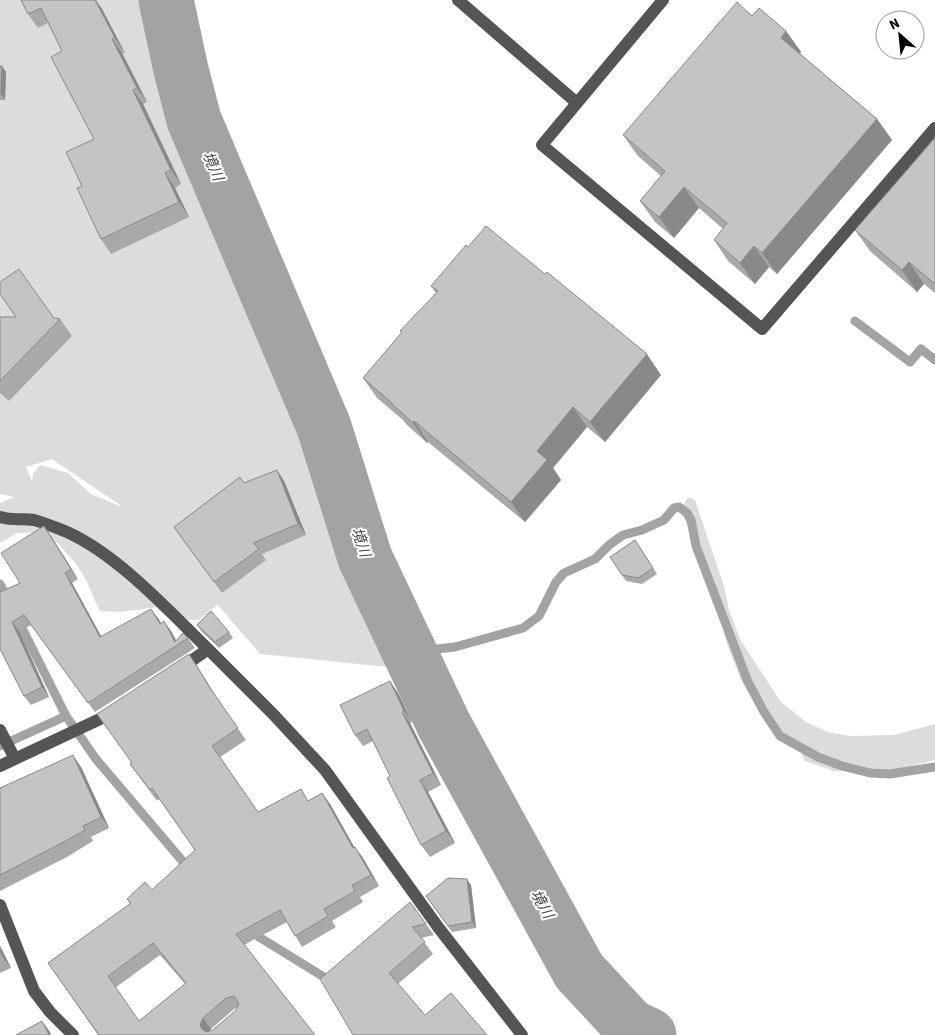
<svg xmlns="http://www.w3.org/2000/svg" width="935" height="1035" viewBox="0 0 935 1035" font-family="'Source Sans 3','Noto Sans JP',sans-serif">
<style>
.green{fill:#dcdcdc;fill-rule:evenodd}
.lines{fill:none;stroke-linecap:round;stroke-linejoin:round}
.stream{stroke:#a3a3a3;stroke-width:9}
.river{stroke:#a3a3a3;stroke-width:55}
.minor{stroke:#555;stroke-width:12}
.wall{fill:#a9a9a9;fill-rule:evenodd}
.shaded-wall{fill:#898989}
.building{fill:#c4c4c4;stroke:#898989;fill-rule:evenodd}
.labels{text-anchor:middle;stroke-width:4;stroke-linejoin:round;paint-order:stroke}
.water-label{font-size:15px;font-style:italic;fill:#444;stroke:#fff}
</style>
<rect width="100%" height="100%" fill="#fff"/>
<path class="green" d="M0,0H152L168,72L398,668L260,654L217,604L216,606L199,620H188L158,607L120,612L100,611C93,599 90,586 83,575C74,559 59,545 47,532L17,533L0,543V503L14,497L0,494ZM52,459L120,505V506L91,494L68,473L40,465L33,474L32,481L26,467Z
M688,497L695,500L724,586L729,610L740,639L780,701L806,722L828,732L850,736L894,735L935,724V760L887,772L860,770L834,771L805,761L800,751L780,741L741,680L728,647L716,603L701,565L696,543L682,513V507Z"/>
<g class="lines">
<path class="stream" d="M855,321L910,362L921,349L935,360
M0,584L8,600
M18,620L66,716L96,759L190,870
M410,652L455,647L523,628L539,616L556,582L564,573L595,559L609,545L623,535L642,530L664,520L674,508L679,507L687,513L691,520L696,546L748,682L764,712L780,736L818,757L842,766L870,773L890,774L935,767
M0,746L66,716
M251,929L259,937L332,982"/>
<path class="river" d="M166,0L181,70L194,120L324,427L365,558L444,725L579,971L630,1026L649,1035"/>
<path class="minor" d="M458,0L577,103
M663,0L542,145L762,329L935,128
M0,517C12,521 23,518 34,520C45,523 57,528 67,532C118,555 168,610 208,649
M180,669L208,649L273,714L325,770L438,927L522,1035
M0,730L15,759
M0,766L100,719L114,710
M0,905L34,991L50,1012L73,1035"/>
</g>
<path class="wall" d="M21,0L102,9L125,53H122L147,102L143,104L181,184L175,188L189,217L111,254L101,239L82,186L94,139L62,51L48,23L38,28L28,14Z
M752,16L786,31L801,52L800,54L877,119L892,140L777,274L769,267L755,284L728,261L714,240L723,229L699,208L674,238L655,222L640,201L661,176L638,156L623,135Z
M0,66H2L6,72L5,100H0Z
M935,138V293L924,284L917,292L870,251L855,230Z
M431,286L661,375L605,442L587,427L553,468L561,480L525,522L428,442L427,443L406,424L403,420L377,398L363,378L436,293Z
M0,317L60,319L72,336L9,401L0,393Z
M277,470L284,481L306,535L262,554L266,560L222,593L174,527L240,477L244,483Z
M51,536L78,579L72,583L101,636L158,618L161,623L171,631L176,640L188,638L195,648L95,712L31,625L19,631L49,697L31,705L24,696L0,649L20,583Z
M635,540L657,574L642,584L626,581L610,557Z
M197,625L229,632L233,638L219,648L201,631Z
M197,666L220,703L246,740L220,757L258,812L309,800L322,793L330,804L354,847L363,858L379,886L360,897L363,902L332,921L336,927L302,947L287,922L244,945L315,1035H98L48,963L130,904L127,899L152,890L195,850L159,799L157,801L130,764ZM160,955L185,984L139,1021L115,988ZM237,1008L236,1010L213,1030L210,1031L211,1029L234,1009Z
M398,693L412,722L410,723L441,785L428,792L455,843L430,857L421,845L390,776L373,741L363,746L355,735Z
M81,767L109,828L91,837L93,841L67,857L0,891V788Z
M471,885L476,928L452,932L426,896Z
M410,902L434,935L421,938L433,954L398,984L425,1015L353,1035Z
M0,946L11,968L0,973Z"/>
<path class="shaded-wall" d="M95,0H96L102,9L125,53L115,38Z
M786,31L801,52L795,59L781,38Z
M112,39L122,53L147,102L137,88Z
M2,66L6,72L5,100L1,94Z
M133,90L143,104L181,184L171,170Z
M877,119L892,140L777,274L762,253Z
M165,173L175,188L189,217L179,202Z
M684,187L699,208L674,238L659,217Z
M754,246L769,267L755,284L740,263Z
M909,262L924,284L917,292L902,270Z
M647,354L661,375L605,442L590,422Z
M573,407L587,427L553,468L561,480L525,522L511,502L537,451Z
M414,421L428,442L427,443L413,423Z
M277,470L284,481L306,535L298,524Z
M44,526L51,536L78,579L71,569Z
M65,573L72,583L107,647L100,637Z
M151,609L158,618L166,633L160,624Z
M164,621L171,631L178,644L175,642Z
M12,622L19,631L49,697L42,687Z
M189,654L197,666L220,703L212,691Z
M390,681L398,693L412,722L404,711Z
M402,712L410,723L441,785L433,773Z
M73,755L81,767L109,828L101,817Z
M420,780L428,792L455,843L446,831Z
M322,793L330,804L361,859L353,848Z
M355,847L363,858L379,886L371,875Z
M467,879L471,885L476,928L472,922Z
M0,946L11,968L2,956L0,951Z
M203,1018L211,1029L208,1035L202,1029L200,1025Z
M42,1021L50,1032L51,1035H49Z"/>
<path class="building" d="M21,0H95L115,38L112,39L137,88L133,90L171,170L165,173L179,202L101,239L77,188L82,186L66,152L94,139L51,57L62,51L41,8L28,14Z
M737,2L752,16L759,8L786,31L781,38L877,119L762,253L754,246L740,263L714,240L727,223L684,187L659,217L640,201L665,171L623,135Z
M0,66H2L1,94H0Z
M935,138V284L909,262L902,270L855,230Z
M486,226L545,274L547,272L647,354L590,422L573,407L537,451L547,460L511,502L414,421L413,423L392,404V403L363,378L402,332L400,331L438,291L431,286L466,245L468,247Z
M19,269L54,318L60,319L0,381V317H16L0,294V282Z
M277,470L298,524L253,543L259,549L214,582L174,527L240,477L244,483Z
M44,526L71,569L65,573L100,637L151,609L160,624L164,621L175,642L183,633L188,638L88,703L24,615L12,622L42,687L24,696L0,649V592L20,583L1,553Z
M635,540L653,568L638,578L622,575L610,557Z
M211,611L229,632L215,642L197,625Z
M189,654L212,691L238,728L212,746L258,812L301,789L308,801L322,793L353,848L355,847L371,875L352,885L355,891L324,909L328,916L295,936L280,910L236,934L315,1035H99L48,963L131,903L127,899L145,882L152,890L195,850L152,788L150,790L130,764L132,763L97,714ZM153,943L186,983L139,1021L108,976ZM234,996L239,1003L236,1010L213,1030L206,1032L202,1029L200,1025L203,1018L226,998Z
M390,681L404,711L402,712L433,773L420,780L446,831L421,845L387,778L390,776L367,729L355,735L340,705Z
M73,755L101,817L83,826L85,830L58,845L0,875V788Z
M448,878L467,879L472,922L448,926L426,896Z
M410,902L426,924L412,927L425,942L389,973L425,1015L451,993L487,1035H353L320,979Z
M42,1021L49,1035H16Z"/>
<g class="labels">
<g class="water-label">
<text transform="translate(213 166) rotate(67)" y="5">境川</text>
<text transform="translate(361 542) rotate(71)" y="5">境川</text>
<text transform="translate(542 904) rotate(61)" y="5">境川</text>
</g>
</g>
<g transform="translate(900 35) rotate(333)"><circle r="24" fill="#ffffff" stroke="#999999"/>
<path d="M0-4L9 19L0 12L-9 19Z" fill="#000000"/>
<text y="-8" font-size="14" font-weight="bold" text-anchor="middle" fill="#000000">N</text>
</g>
</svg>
